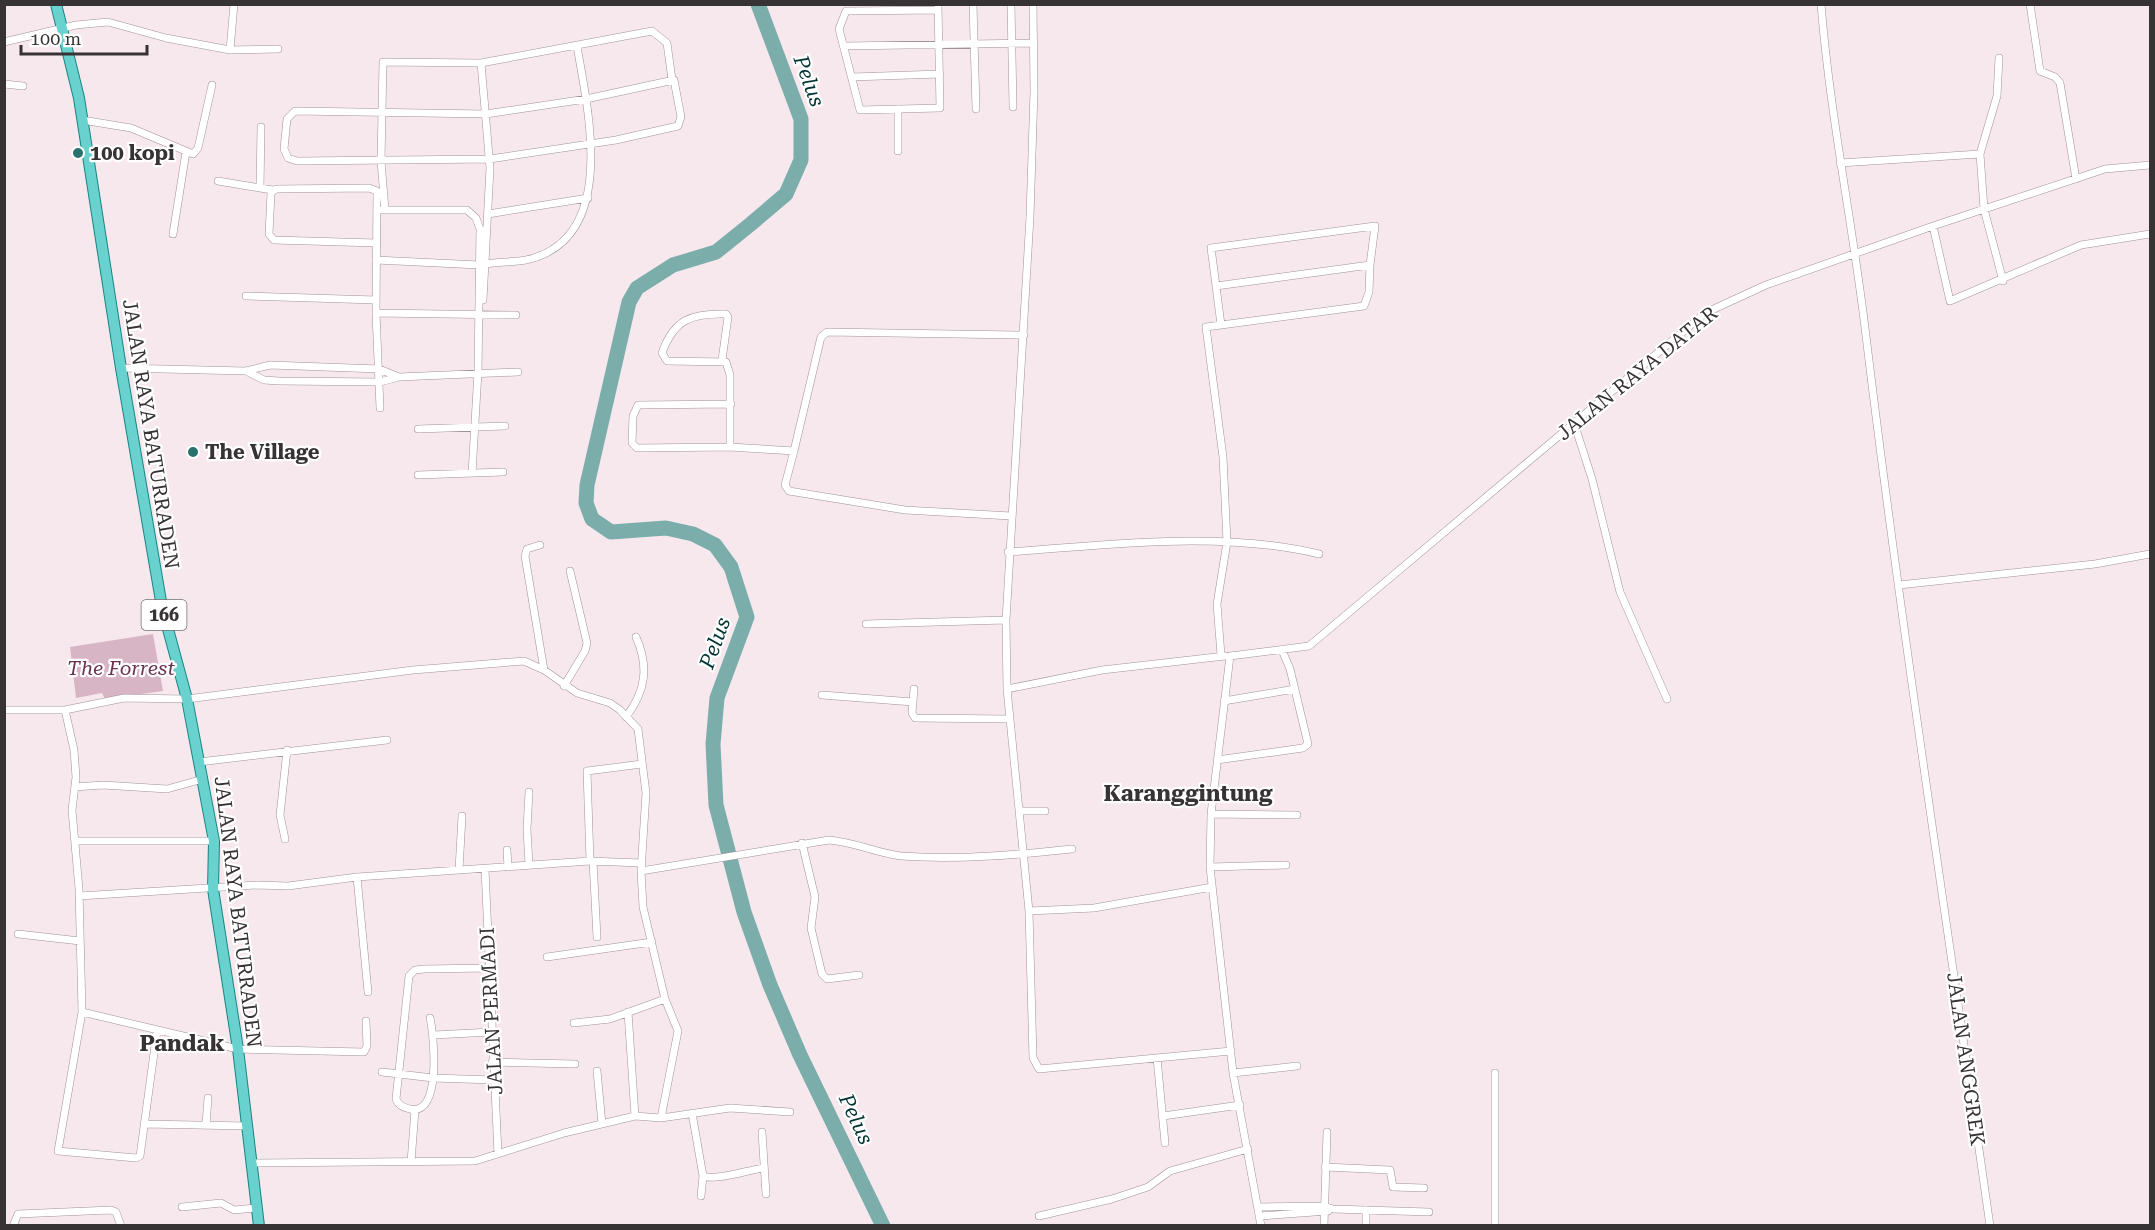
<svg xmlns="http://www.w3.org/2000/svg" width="2155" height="1230" viewBox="0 0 2155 1230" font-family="'Roboto Serif',serif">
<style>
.green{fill:#d7b5c5}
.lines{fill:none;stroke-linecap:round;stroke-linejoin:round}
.river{stroke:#7baeab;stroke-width:15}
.minor-casing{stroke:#a09299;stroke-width:8}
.primary-casing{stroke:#178683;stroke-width:12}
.minor{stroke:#fff;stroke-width:7}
.primary{stroke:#6ad2ce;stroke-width:10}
.poi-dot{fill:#29736f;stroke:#fff;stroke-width:2}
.labels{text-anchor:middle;stroke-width:4.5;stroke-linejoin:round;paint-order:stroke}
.shield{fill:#fff;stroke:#737071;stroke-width:1.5}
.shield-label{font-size:18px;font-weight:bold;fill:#373234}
.poi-label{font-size:20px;font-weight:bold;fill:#373234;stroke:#fff;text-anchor:start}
.street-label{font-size:20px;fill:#373234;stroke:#fff}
.park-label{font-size:20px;font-style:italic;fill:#693451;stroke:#fff}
.water-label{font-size:21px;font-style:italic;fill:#003432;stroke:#fff}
.quarter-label{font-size:22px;font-weight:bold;fill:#373234;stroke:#fff}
</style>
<rect width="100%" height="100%" fill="#f7e8ee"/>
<path class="green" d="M153,634L163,691L105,699L102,693L76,698L70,647Z"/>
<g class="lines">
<path class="river" d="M758,4L801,119V160L786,194L752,223L716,252L673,265L637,288L629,302L587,485L586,503L592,519L611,532L666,528L693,534L715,545L731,567L747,617L717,698L713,744L716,805L744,912L770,985L800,1055L883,1226"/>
<defs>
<path id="minor" d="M938,4L940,108L860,110L839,29L846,11L938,10
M973,4L976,109
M1011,4L1013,107
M1033,4L1034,91L1030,217L1006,620L1007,689L1029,911L1033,1058L1039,1069L1231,1051
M1821,4C1830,116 1853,225 1866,336C1902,633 1948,929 1990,1226
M2030,4L2040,71L2055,77L2060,83L2076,179
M4,42L76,25L108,22L166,38L230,50L234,4
M844,46L1034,43
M230,50L278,49
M1999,58L1997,96L1980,154L1984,209L2003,281
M481,63L490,168L483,300
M852,77L940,74
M674,80L681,117L678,126L616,140L490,159L297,161L288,158L284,149L287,119L295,111L486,114L586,99Z
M4,84L23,86
M82,120L131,128L193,154L198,148L212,85
M261,127L260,188L273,190
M898,151V109
M1840,163L1980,154
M218,181L260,188
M382,210H467L476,218L480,229L478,372L472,473
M385,210L381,161L383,62L481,63L652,31L667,43L672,80
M488,214L588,198
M1933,226L1950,301L2081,245L2150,234
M173,234L186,152
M376,243L274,240L269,234L271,193L276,189L369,188L377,191V194L376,313L380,408
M376,260L479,265
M485,264C498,262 513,262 526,260C619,240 588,111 577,46
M1216,286L1211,248L1375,226L1370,265
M246,296L376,300
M376,313L516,315
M1221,325L1216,286L1370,265L1369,292L1364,306L1221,325L1206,327L1223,457L1227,542L1217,604L1221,655
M722,360L728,317L726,314C692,313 674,319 662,353L667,361L726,362L730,375V447
M121,368L246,371L270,365L379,369L399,377
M246,371L264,380L279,381L380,382L399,377L518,372
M731,404L638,405L633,416L632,443L637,448L730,447L794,451L785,485L789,491L905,510L1011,516
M1574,423L1592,479L1620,592L1667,699
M418,429L505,426
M794,451L821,337L827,332L1024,335
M418,475L503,472
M540,545L527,549L525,556L544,670
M1008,552C1111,545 1218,530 1319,554
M1899,585L2095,564L2150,554
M866,624L1006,620
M564,686L585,651L587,643L570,571
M914,689L912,713L915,718L1009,719
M1007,689L1102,670L1225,656
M822,695L913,702
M1224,701L1295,689
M4,710H65L124,698L187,699L413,670L524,661L544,670L577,693L610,703L620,710L638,729L646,793L641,871L643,907L665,999L678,1031L661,1118
M65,710L74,750L76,777L72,810L79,889L82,1012
M626,717C646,691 649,666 636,637
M1217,760L1303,748L1308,744L1290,669L1282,650
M199,762L387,740
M75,787L103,785L167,789L203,779
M1020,811H1045
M1211,814L1297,815
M285,839L280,815L287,750
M76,841H214
M802,843L815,897L811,928L822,974L827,979L859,975
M507,850L508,867
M590,861L587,771L642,764
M593,861L597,937
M529,865L527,829L529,792
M1210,867L1286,865
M485,869L498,1154
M459,870L462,816
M641,871L829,840C854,842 877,853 901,856C957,860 1016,855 1072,849
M357,877L368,992
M79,896L257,885L288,886L357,877L590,861L641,863
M1029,911L1094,908L1212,887
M18,934L80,941
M547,957L652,942
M628,1012L635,1116
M430,1018C434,1036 442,1117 410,1109C403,1107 399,1106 396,1099L409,976L415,970L424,969L489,968
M574,1023L610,1019L665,999
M157,1031L140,1156L136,1158L58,1151L82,1012L238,1049L364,1052L367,1046L366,1021
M434,1035L491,1032
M1157,1058L1165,1143
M492,1062L575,1064
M597,1071L602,1124
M382,1072L433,1078L494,1080
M1233,1073L1297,1066
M692,1113L703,1176L701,1196
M1163,1116L1240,1105
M145,1124L247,1126
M206,1125L208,1098
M762,1132L766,1194
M411,1162L415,1110
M252,1163L475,1161L564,1133L635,1116L661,1118L730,1108L790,1112
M1325,1167L1390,1170L1393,1187L1424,1188
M703,1176C716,1181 748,1170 764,1168
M182,1207L221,1203L234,1210L257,1208
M1258,1207L1324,1206L1333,1209L1429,1212
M1366,1210V1226
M1039,1216L1112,1199L1148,1187L1170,1171L1248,1149
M1260,1216L1328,1211
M13,1226L18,1214L111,1210L116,1212L121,1226
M1261,1226L1233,1073L1210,867L1211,814L1230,656L1309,646L1705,313L1766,285L1933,226L2105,169L2150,165
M1324,1226L1327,1132
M1495,1226V1073"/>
<path id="primary" d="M56,4L79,98L121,368L162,607L187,699L214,841L213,889L238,1049L259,1226"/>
</defs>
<use href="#minor" class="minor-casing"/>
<use href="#primary" class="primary-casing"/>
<use href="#minor" class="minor"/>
<use href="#primary" class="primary"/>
</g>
<g class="poi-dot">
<circle cx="78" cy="153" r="6"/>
<circle cx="193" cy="452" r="6"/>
</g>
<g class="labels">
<rect class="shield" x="141.5" y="600" width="45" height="30" rx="4.5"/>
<g class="shield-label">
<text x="164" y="621">166</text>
</g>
<g class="poi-label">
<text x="90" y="160">100 kopi</text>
<text x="205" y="459">The Village</text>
</g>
<g class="street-label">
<text transform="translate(1637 373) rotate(-39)" y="7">JALAN RAYA DATAR</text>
<text transform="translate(151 434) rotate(81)" y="7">JALAN RAYA BATURRADEN</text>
<text transform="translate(238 912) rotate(83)" y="7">JALAN RAYA BATURRADEN</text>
<text transform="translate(491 1011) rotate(-93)" y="7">JALAN PERMADI</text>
<text transform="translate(1966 1059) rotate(82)" y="7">JALAN ANGGREK</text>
</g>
<g class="park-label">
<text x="121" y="675">The Forrest</text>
</g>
<g class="water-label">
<text transform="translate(809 81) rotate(70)" y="7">Pelus</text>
<text transform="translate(715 643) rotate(-70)" y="7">Pelus</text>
<text transform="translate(856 1119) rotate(65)" y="7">Pelus</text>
</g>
<g class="quarter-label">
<text x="1188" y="801">Karanggintung</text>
<text x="182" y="1051">Pandak</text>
</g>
</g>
<rect width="2155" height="1230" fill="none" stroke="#373234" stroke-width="12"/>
<path d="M21 45v9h126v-9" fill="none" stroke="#373234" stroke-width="3"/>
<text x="30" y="45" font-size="18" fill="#373234" stroke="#ffffff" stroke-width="4.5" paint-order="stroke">100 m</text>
</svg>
